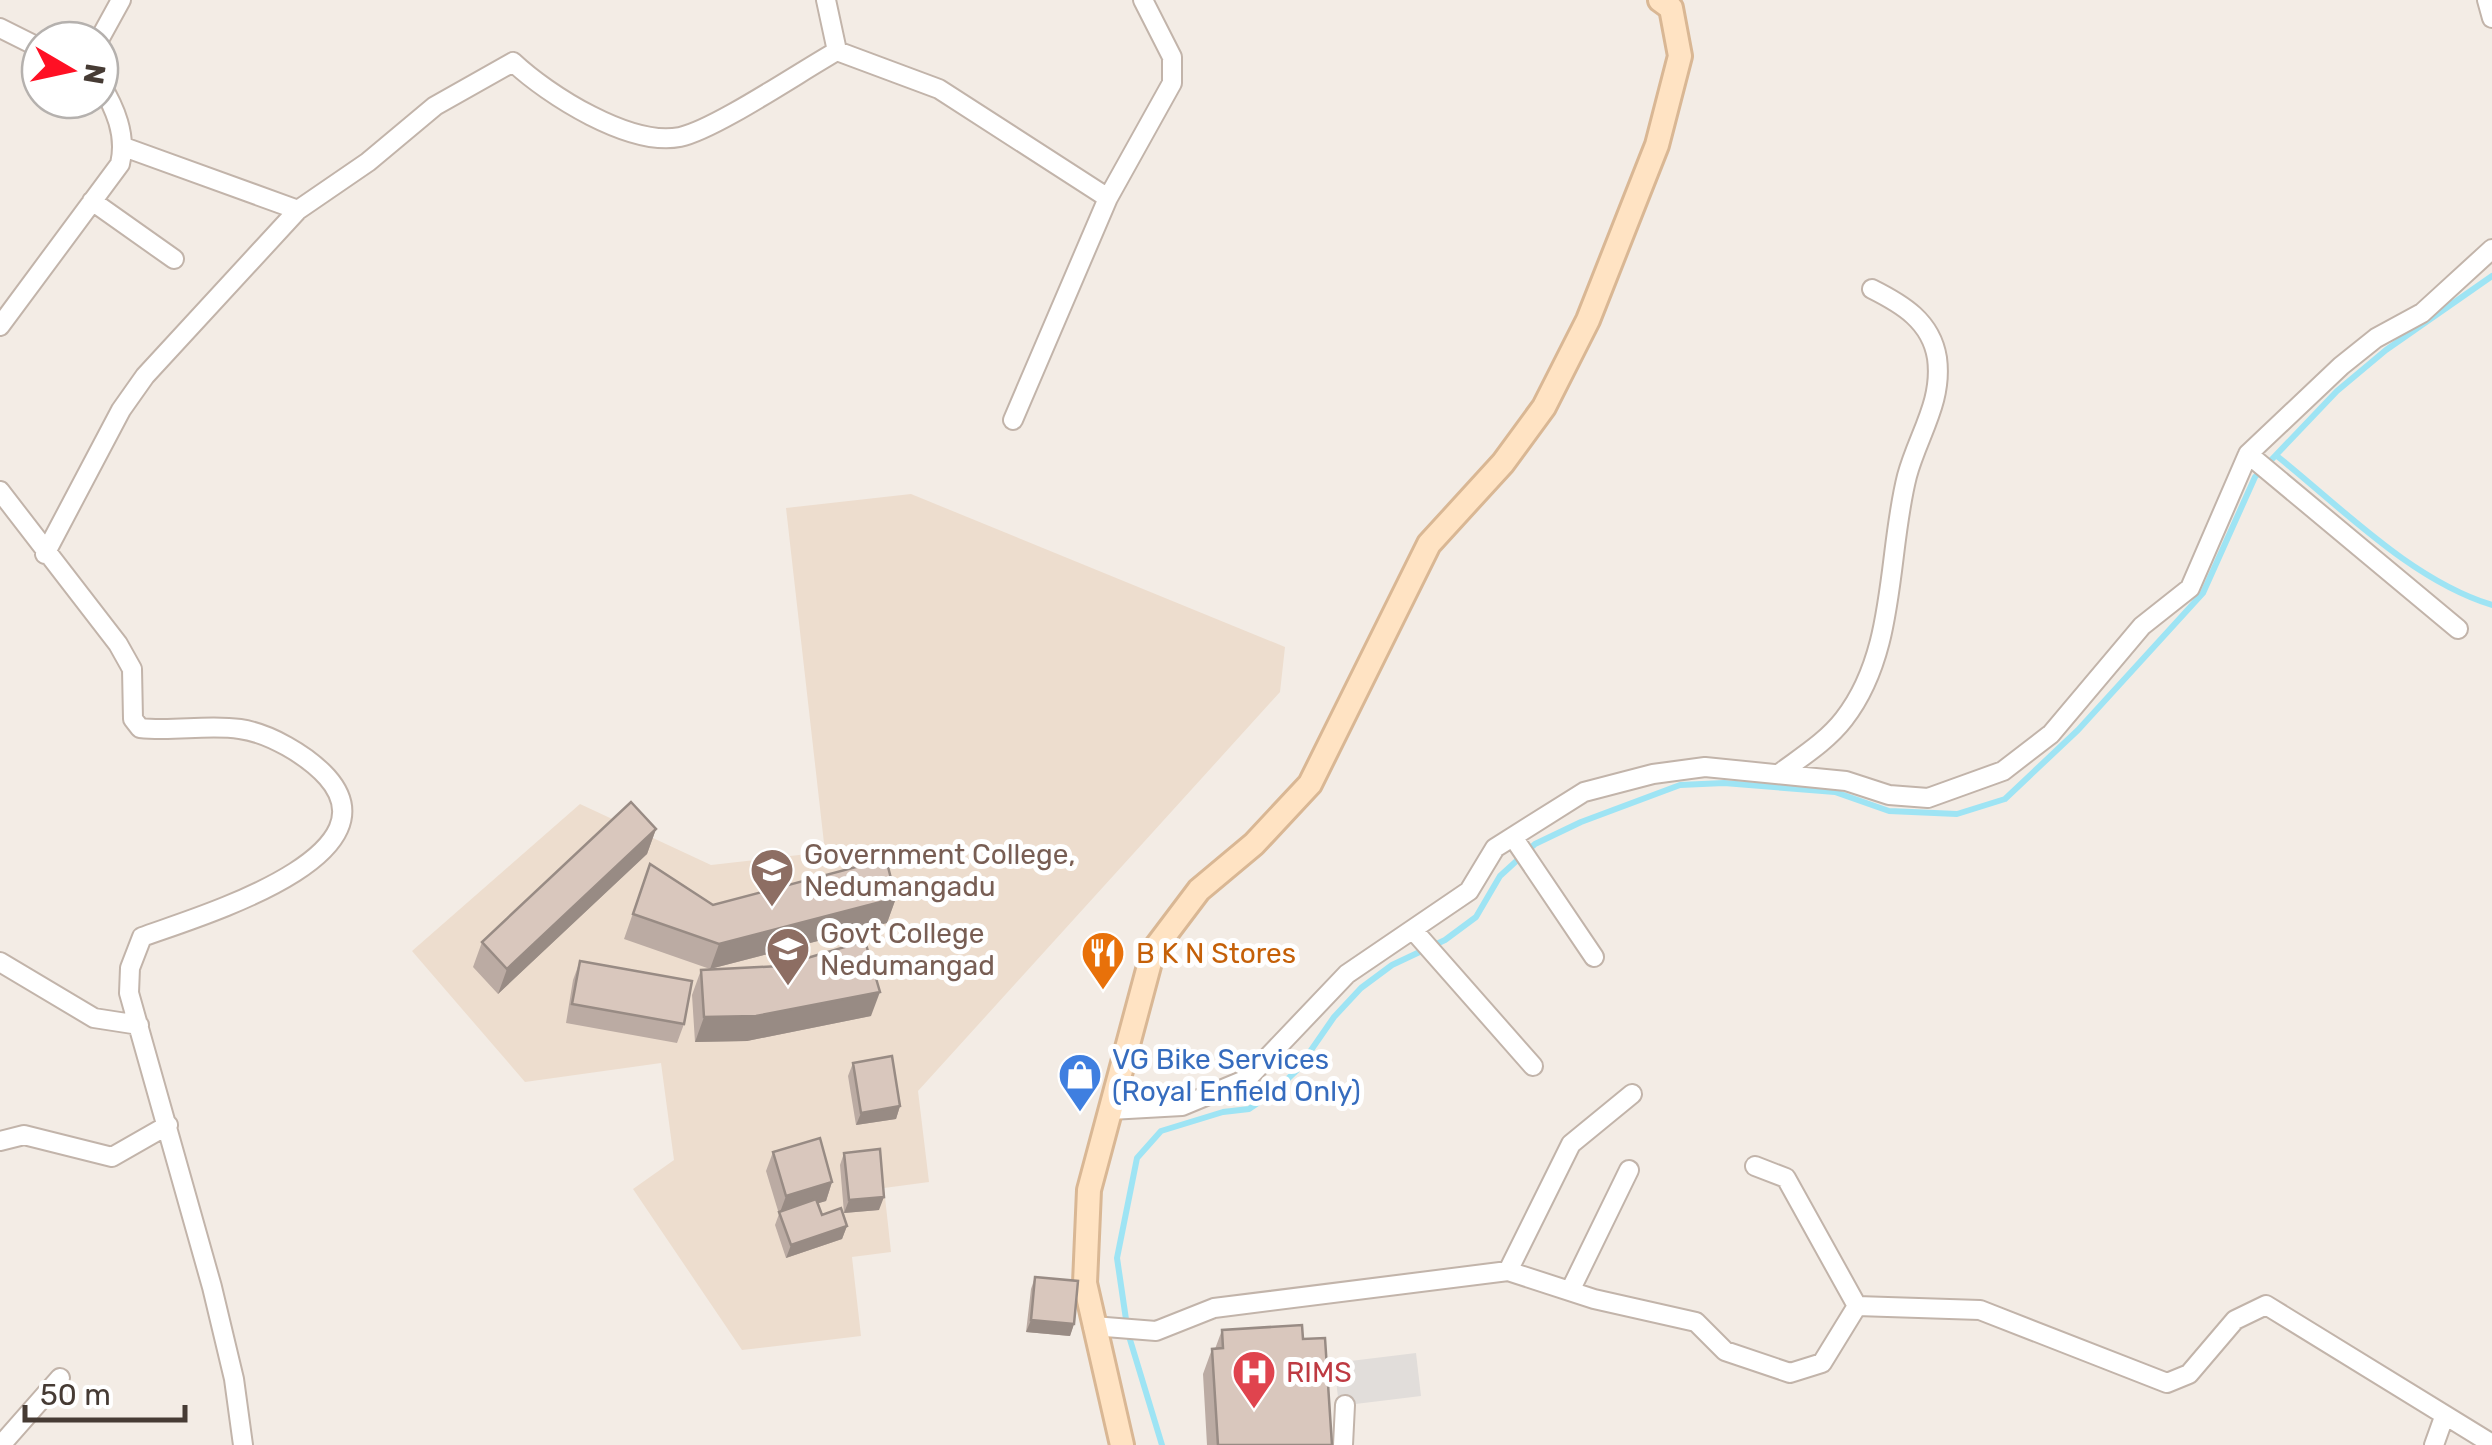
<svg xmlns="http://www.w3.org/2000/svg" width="2492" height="1445" viewBox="0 0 2492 1445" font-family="Rubik,sans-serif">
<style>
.education{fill:#edddce}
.parking{fill:#e1ddda}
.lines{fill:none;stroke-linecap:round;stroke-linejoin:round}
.stream{stroke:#9ee4f4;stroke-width:6}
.street-casing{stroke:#c2b4aa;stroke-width:22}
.secondary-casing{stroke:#d9b794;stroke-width:28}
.street{stroke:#fff;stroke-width:18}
.secondary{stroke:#ffe3c3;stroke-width:22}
.wall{fill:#bbaba3}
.shaded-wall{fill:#988b84}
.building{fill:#d9c7bd;stroke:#988b84;stroke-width:2.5}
.labels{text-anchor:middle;stroke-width:10;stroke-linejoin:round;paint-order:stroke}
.education-label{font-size:28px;fill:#785e54;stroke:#fff;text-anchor:start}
.food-label{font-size:28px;fill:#c56008;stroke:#fff;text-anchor:start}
.shop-label{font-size:28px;fill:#366cbe;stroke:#fff;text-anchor:start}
.health-label{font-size:28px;fill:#be3a42;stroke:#fff;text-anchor:start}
</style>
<rect width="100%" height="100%" fill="#f3ece5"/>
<path class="education" d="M911,494L1285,647L1280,692L918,1091L929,1182L884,1188L891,1252L852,1257L861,1336L742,1350L633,1189L674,1160L661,1063L525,1082L412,951L580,804L711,865L825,852L786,508Z"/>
<path class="parking" d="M1416,1353L1421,1396L1339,1406L1334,1363Z"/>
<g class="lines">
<path class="stream" d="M2277,456C2342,508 2411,580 2492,605
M1162,1445L1128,1333L1117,1258L1137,1158L1161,1131L1223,1112L1249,1109L1274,1092L1298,1069L1334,1017L1361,988L1392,965L1445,940L1476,917L1500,876L1535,844L1581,822L1680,785L1724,783L1835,792L1889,811L1957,814L2005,799L2078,730L2203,593L2255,477L2337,391L2386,350L2492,276"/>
<defs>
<path id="street" d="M826,0L837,51L939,89L1108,198
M2487,0L2492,18
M0,28L40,48
M99,40L121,0
M124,147L298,210
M92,201L174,259
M0,326L120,164C127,135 115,108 100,83
M1013,420L1108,198L1172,83V57L1143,0
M2248,454L2458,629
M0,491L118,644L132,669L133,719L140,728C173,732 207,724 240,729C269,733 307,755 327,777C400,859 190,919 142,937L130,968L129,993L212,1287L234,1379L243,1445
M45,554L121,410L145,376L298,210L368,162L435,106L513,62C548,95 630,147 680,137C716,129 801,71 837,51
M1780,773C1803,756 1827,741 1844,719C1897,651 1887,554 1907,476C1918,435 1943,402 1937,358C1931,321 1902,304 1872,289
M1513,837L1594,957
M1414,931L1533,1066
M0,962L94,1018L139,1025
M1110,1110L1182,1106L1247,1079L1347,974L1469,891L1495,848L1584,792L1653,774L1705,767L1846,781L1889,795L1928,798L2003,771L2051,734L2142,626L2190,588L2248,454L2341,366L2376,338L2422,313L2492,249
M0,1141L24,1135L112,1157L168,1125
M1755,1166L1786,1178L1857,1306
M1508,1271L1571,1144L1632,1094
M1570,1291L1629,1170
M1093,1326L1156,1331L1214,1308L1508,1271L1594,1299L1696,1322L1725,1351L1790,1373L1822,1363L1857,1306L1980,1310L2167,1383L2189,1374L2235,1320L2266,1305L2492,1444
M1,1445L60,1378
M1343,1445L1345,1405
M2434,1445L2444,1417"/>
<path id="secondary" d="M1122,1445L1085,1283L1089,1190L1153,951L1199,890L1254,844L1310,784L1429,544L1503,463L1544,407L1588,320L1657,145L1680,56L1671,8L1660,0"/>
</defs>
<use href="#street" class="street-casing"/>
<use href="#secondary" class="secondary-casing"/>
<use href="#street" class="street"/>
<use href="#secondary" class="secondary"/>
</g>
<path class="wall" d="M656,829L647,854L498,994L473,967L482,942Z
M650,864L713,905L896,898L887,923L710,969L624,939Z
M580,961L684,1024L677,1043L566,1023L573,980Z
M701,970L871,1016L747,1041L695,1042L692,995Z
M853,1063L900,1106L896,1119L856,1125L848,1076Z
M773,1152L832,1182L826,1201L818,1203L822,1215L847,1226L842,1239L786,1258L775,1225L779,1214L766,1171Z
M844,1153L879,1210L844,1213L840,1165Z
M1035,1277L1074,1324L1070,1336L1026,1332L1031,1289Z
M1222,1330L1303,1339L1332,1445H1207L1203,1374L1212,1349H1215Z"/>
<path class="shaded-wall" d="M656,829L647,854L498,994L507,969Z
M896,898L887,923L710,969L719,944Z
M880,992L871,1016L747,1041L695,1042L704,1017Z
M900,1106L896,1119L856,1125L861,1113Z
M832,1182L826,1201L779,1215L786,1196Z
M884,1197L879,1210L844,1213L849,1200Z
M847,1226L842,1239L786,1258L791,1245Z
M1031,1320L1074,1324L1070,1336L1026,1332Z"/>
<path class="building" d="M631,802L656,829L507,969L482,942Z
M886,859L896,898L719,944L633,914L650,864L713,905Z
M865,941L880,992L756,1016L704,1017L701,970L780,966Z
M580,961L692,981L684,1024L572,1004Z
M892,1056L900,1106L861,1113L853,1063Z
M820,1138L832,1182L786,1196L773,1152Z
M880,1149L884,1197L849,1200L844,1153Z
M816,1199L822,1215L841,1208L847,1226L791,1245L779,1212Z
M1035,1277L1078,1281L1074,1324L1031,1320Z
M1302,1325L1303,1339L1325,1338L1332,1445H1218L1212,1349L1223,1348L1222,1330Z"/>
<defs>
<symbol id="university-pin" viewBox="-11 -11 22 30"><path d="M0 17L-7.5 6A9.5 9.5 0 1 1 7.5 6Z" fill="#8d6e63" stroke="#fff"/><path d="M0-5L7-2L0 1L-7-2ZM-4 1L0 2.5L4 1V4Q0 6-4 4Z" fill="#fff"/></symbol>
<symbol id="restaurant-pin" viewBox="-11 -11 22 30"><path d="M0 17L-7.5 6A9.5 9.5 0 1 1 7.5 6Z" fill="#e8710a" stroke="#fff"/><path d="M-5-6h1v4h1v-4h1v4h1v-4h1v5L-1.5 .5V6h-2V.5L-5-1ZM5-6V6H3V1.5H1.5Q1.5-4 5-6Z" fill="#fff"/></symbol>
<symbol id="shop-pin" viewBox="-11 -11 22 30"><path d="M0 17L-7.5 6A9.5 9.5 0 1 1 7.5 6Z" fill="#3f7fe0" stroke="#fff"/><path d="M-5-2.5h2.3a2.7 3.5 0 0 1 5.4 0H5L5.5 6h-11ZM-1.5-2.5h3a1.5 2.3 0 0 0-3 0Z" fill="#fff"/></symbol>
<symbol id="hospital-pin" viewBox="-11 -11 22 30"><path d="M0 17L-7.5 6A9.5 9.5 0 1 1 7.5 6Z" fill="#e0444e" stroke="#fff"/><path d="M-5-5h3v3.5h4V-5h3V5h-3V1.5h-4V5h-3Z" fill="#fff"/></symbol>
</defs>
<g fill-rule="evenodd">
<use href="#university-pin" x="747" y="845" width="50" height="68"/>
<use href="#university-pin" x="763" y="924" width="50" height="68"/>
<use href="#restaurant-pin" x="1078" y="928" width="50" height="68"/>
<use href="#shop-pin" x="1055" y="1050" width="50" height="68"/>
<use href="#hospital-pin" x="1229" y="1347" width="50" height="68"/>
</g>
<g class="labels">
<g class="education-label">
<text x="804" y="864">Government College,<tspan x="804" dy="32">Nedumangadu</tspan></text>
<text x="820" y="943">Govt College<tspan x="820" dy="32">Nedumangad</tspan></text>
</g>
<g class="food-label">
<text x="1136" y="963">B K N Stores</text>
</g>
<g class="shop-label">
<text x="1112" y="1069">VG Bike Services<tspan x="1112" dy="32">(Royal Enfield Only)</tspan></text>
</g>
<g class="health-label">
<text x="1286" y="1382">RIMS</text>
</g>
</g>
<g transform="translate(70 70) rotate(99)"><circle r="48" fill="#ffffff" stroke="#b5b1ae" stroke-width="2.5"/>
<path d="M0-8L18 38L0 25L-18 38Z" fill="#ff1024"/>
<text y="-15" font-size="28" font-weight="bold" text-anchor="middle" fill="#463b34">N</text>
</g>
<path d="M25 1405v15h160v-15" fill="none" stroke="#463b34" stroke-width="5"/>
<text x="40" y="1405" font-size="30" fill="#463b34" stroke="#ffffff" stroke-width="8" paint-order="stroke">50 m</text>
</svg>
